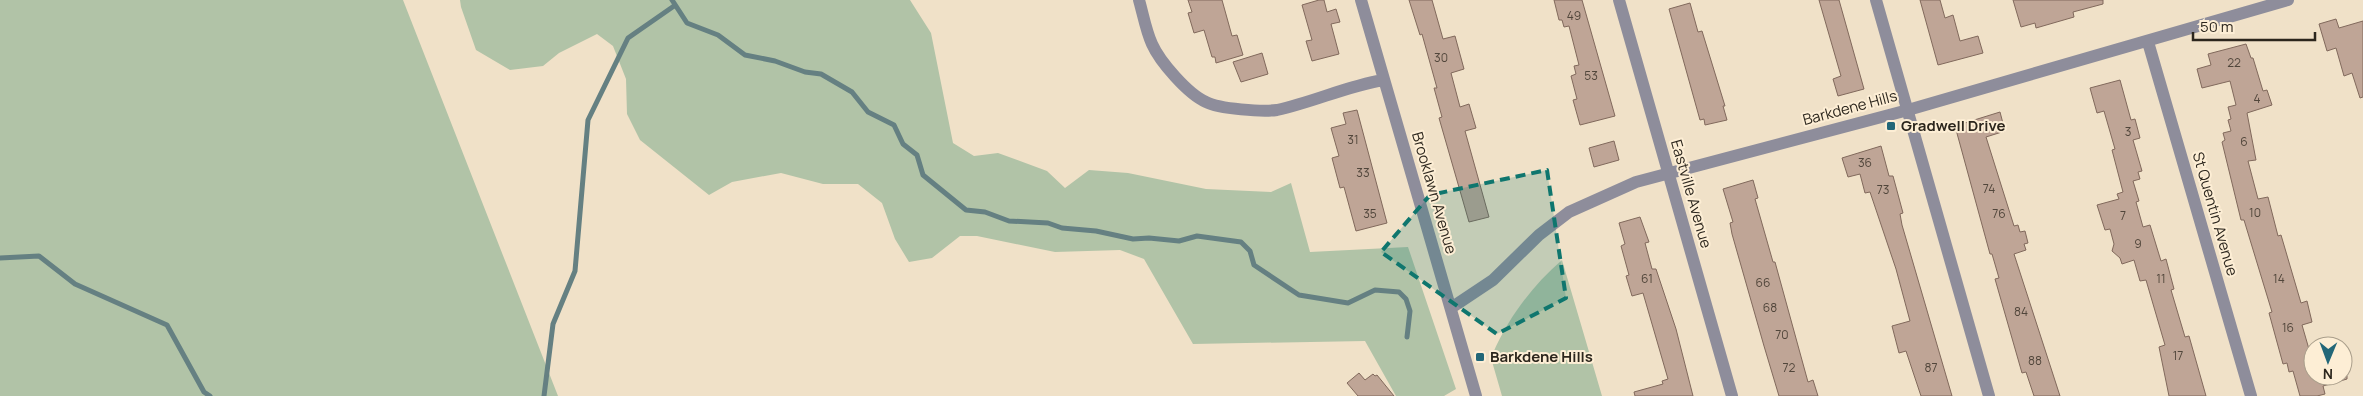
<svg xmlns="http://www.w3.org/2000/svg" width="2363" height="396" viewBox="0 0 2363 396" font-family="Manrope,sans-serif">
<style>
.green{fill:#b1c3a7}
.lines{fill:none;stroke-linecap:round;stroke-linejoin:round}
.stream{stroke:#658082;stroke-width:5}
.building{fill:#bfa596;stroke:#81695c}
.minor{stroke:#8e8d9b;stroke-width:12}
.marked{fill:#0f766e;fill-opacity:0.2;stroke:#0f766e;stroke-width:4;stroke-dasharray:10 6;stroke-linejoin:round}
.poi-dot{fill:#236778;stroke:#fdeed5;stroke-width:2}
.labels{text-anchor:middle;stroke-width:4;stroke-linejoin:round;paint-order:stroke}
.number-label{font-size:12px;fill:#51463b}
.street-label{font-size:15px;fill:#2c261d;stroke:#fdeed5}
.poi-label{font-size:15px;font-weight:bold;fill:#2c261d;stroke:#fdeed5;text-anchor:start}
</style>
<rect width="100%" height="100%" fill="#f0e1c8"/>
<path class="green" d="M0,0H403L558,396H0Z
M460,0H910L931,33L953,143L974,156L998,153L1047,171L1065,188L1089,170L1128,173L1206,189L1271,192L1291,183L1310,252L1408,247L1456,389L1444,396H1396L1365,341L1193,344L1144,259L1120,250L1055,252L977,236H960L932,258L909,262L895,239L882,203L858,184H823L781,173L732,182L709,195L640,140L627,114L626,79L613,46L597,34L559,53L543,66L510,70L476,50L461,7Z
M1562,260L1602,396H1502L1491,358L1493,353C1509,317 1532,286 1562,260Z"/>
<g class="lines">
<path class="stream" d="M672,0L687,23L718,35L745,55L775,61L805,72L821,74L852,92L868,112L894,125L903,144L917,155L923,175L966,210L985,212L1009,221L1048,223L1062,228L1096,231L1133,239L1149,238L1179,241L1197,236L1241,242L1250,251L1254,265L1299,295L1348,303L1375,290L1399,292L1406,299L1410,311L1407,337
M0,258L39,256L75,284L167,325L204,392L210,396
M544,396L553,324L575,271L588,120L628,38L674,6"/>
</g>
<path class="building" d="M1188,0H1222L1232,36L1237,35L1243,55L1216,63L1215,57H1212L1204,30L1194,33L1188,13L1192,12Z
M1319,0H1324L1327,12L1336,9L1340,22L1331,24L1339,54L1312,61L1306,41L1312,40L1302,5Z
M1409,0H1432L1443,39L1455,36L1464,69L1451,73L1460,107L1469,104L1476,128L1465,131L1489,217L1469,222L1439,118L1442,117L1434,88H1437L1422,34L1420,35Z
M1554,0H1582L1615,116L1580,125L1573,100L1577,99L1571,76L1576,74L1574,66L1579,65L1569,26L1564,27L1562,20H1559Z
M1819,0H1839L1864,89L1838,96L1833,79L1841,76Z
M1920,0H1940L1945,18L1953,15L1960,41L1978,36L1983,53L1938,65Z
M2013,0H2103V4L2073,12L2074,17L2036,28L2035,23L2021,27Z
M1690,3L1698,32L1702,31L1725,106H1723L1727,120L1705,125L1704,119L1700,120L1669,9Z
M2336,19L2339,28L2363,21V97L2360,98L2352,73L2344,76L2336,48L2327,51L2319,24Z
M2246,44L2251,58H2253L2263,91L2267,90L2272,105L2247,113L2256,160L2248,161L2258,199L2268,197L2278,236L2281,235L2301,303L2307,301L2312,322L2302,325L2313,363V376H2347V379L2323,386L2325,394L2317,396H2300L2293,371L2289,372L2287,363L2283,364L2269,313L2272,312L2244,220H2241L2222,142L2225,140L2223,133L2231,131L2228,120L2231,119L2228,107L2236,105L2230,81L2202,88L2197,69L2211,65L2208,54Z
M1262,53L1268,74L1241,82L1233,62Z
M2120,80L2131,120L2135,119L2140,138L2133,140L2142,171L2138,172L2140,179L2133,181L2139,201L2136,202L2143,227L2150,225L2161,261L2166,259L2174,289L2171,290L2185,337L2189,336L2206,396H2169L2159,347L2165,345L2146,280L2140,281L2134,260L2122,264L2120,258L2112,251L2114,244L2110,229L2105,230L2097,205L2119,199L2117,194L2123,192L2112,150L2115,149L2104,111L2097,113L2090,88Z
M1357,110L1387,223L1356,231L1344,187L1340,188L1332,158L1339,156L1331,128L1346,124L1343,113Z
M2000,112L2005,131L1986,137L2014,226L2018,225L2020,232L2025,231L2028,243L2024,244L2026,250L2014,254L2060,396H2034L2026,372L2022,373L1995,279L1999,278L1992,254H1990L1955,126Z
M1614,141L1619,160L1594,167L1589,148Z
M1881,146L1889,176H1893L1903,213L1900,214L1902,225L1952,396H1921L1906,351L1899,353L1892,326L1910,321L1896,269L1870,192L1865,193L1860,174L1848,177L1842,158Z
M1753,180L1758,198L1755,199L1773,262H1775L1808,382L1813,380L1818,396H1779L1764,346L1732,234L1730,223L1733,222L1723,189Z
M1640,217L1649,242L1645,243L1652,269H1656L1676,329L1693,396H1635L1634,392L1663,384L1662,381L1668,379L1643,293L1632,296L1626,276L1629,275L1621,246L1625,244L1619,223Z
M1359,373L1365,380L1373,374L1375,376L1377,375L1394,396H1358L1347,383Z"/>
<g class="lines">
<path class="minor" d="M1139,0C1143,14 1146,31 1152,44C1160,62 1188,94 1206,102C1219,109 1263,112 1277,110C1314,102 1347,86 1383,80
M1361,0L1476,396
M1619,0L1732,396
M1876,0L1989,396
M2148,42L2251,396
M1451,308L1493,280L1539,235L1569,212L1636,182L1908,110L2288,0"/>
</g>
<path class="marked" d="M1547,170L1566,298L1497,334L1381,252L1430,195Z"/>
<g class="poi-dot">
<rect x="1886" y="121" width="10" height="10" rx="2.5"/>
<rect x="1475" y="352" width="10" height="10" rx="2.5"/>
</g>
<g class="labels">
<g class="number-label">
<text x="1574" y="20">49</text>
<text x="1441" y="62">30</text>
<text x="2234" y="67">22</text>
<text x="1591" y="80">53</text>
<text x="2257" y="103">4</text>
<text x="2128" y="136">3</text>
<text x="1353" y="144">31</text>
<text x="2244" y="146">6</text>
<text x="1865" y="167">36</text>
<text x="1363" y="177">33</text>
<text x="1989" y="193">74</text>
<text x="1883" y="194">73</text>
<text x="2255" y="217">10</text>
<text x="1370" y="218">35</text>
<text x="1999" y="218">76</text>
<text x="2123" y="220">7</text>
<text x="2138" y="248">9</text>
<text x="1647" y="283">61</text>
<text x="2161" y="283">11</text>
<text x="2279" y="283">14</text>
<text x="1763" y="287">66</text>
<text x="1770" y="312">68</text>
<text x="2021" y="316">84</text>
<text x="2288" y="332">16</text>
<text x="1782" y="339">70</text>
<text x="2178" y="360">17</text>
<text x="2035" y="365">88</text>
<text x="1789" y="372">72</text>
<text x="1931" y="372">87</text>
</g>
<g class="street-label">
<text transform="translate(1850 108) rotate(-15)" y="5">Barkdene Hills</text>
<text transform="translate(1434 193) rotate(74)" y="5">Brooklawn Avenue</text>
<text transform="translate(1691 194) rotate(74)" y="5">Eastville Avenue</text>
<text transform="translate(2215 214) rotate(74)" y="5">St Quentin Avenue</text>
</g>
<g class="poi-label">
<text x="1901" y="131">Gradwell Drive</text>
<text x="1490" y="362">Barkdene Hills</text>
</g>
</g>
<g transform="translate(2328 361) rotate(181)"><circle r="24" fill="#fdeed5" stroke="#a99e8b"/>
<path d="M0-4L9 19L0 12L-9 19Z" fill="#236778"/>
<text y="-8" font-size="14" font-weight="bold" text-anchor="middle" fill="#2c261d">N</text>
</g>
<path d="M2193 32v8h122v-8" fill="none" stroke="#2c261d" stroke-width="2.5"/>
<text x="2200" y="32" font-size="15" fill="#2c261d" stroke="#fdeed5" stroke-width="4" paint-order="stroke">50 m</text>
</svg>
